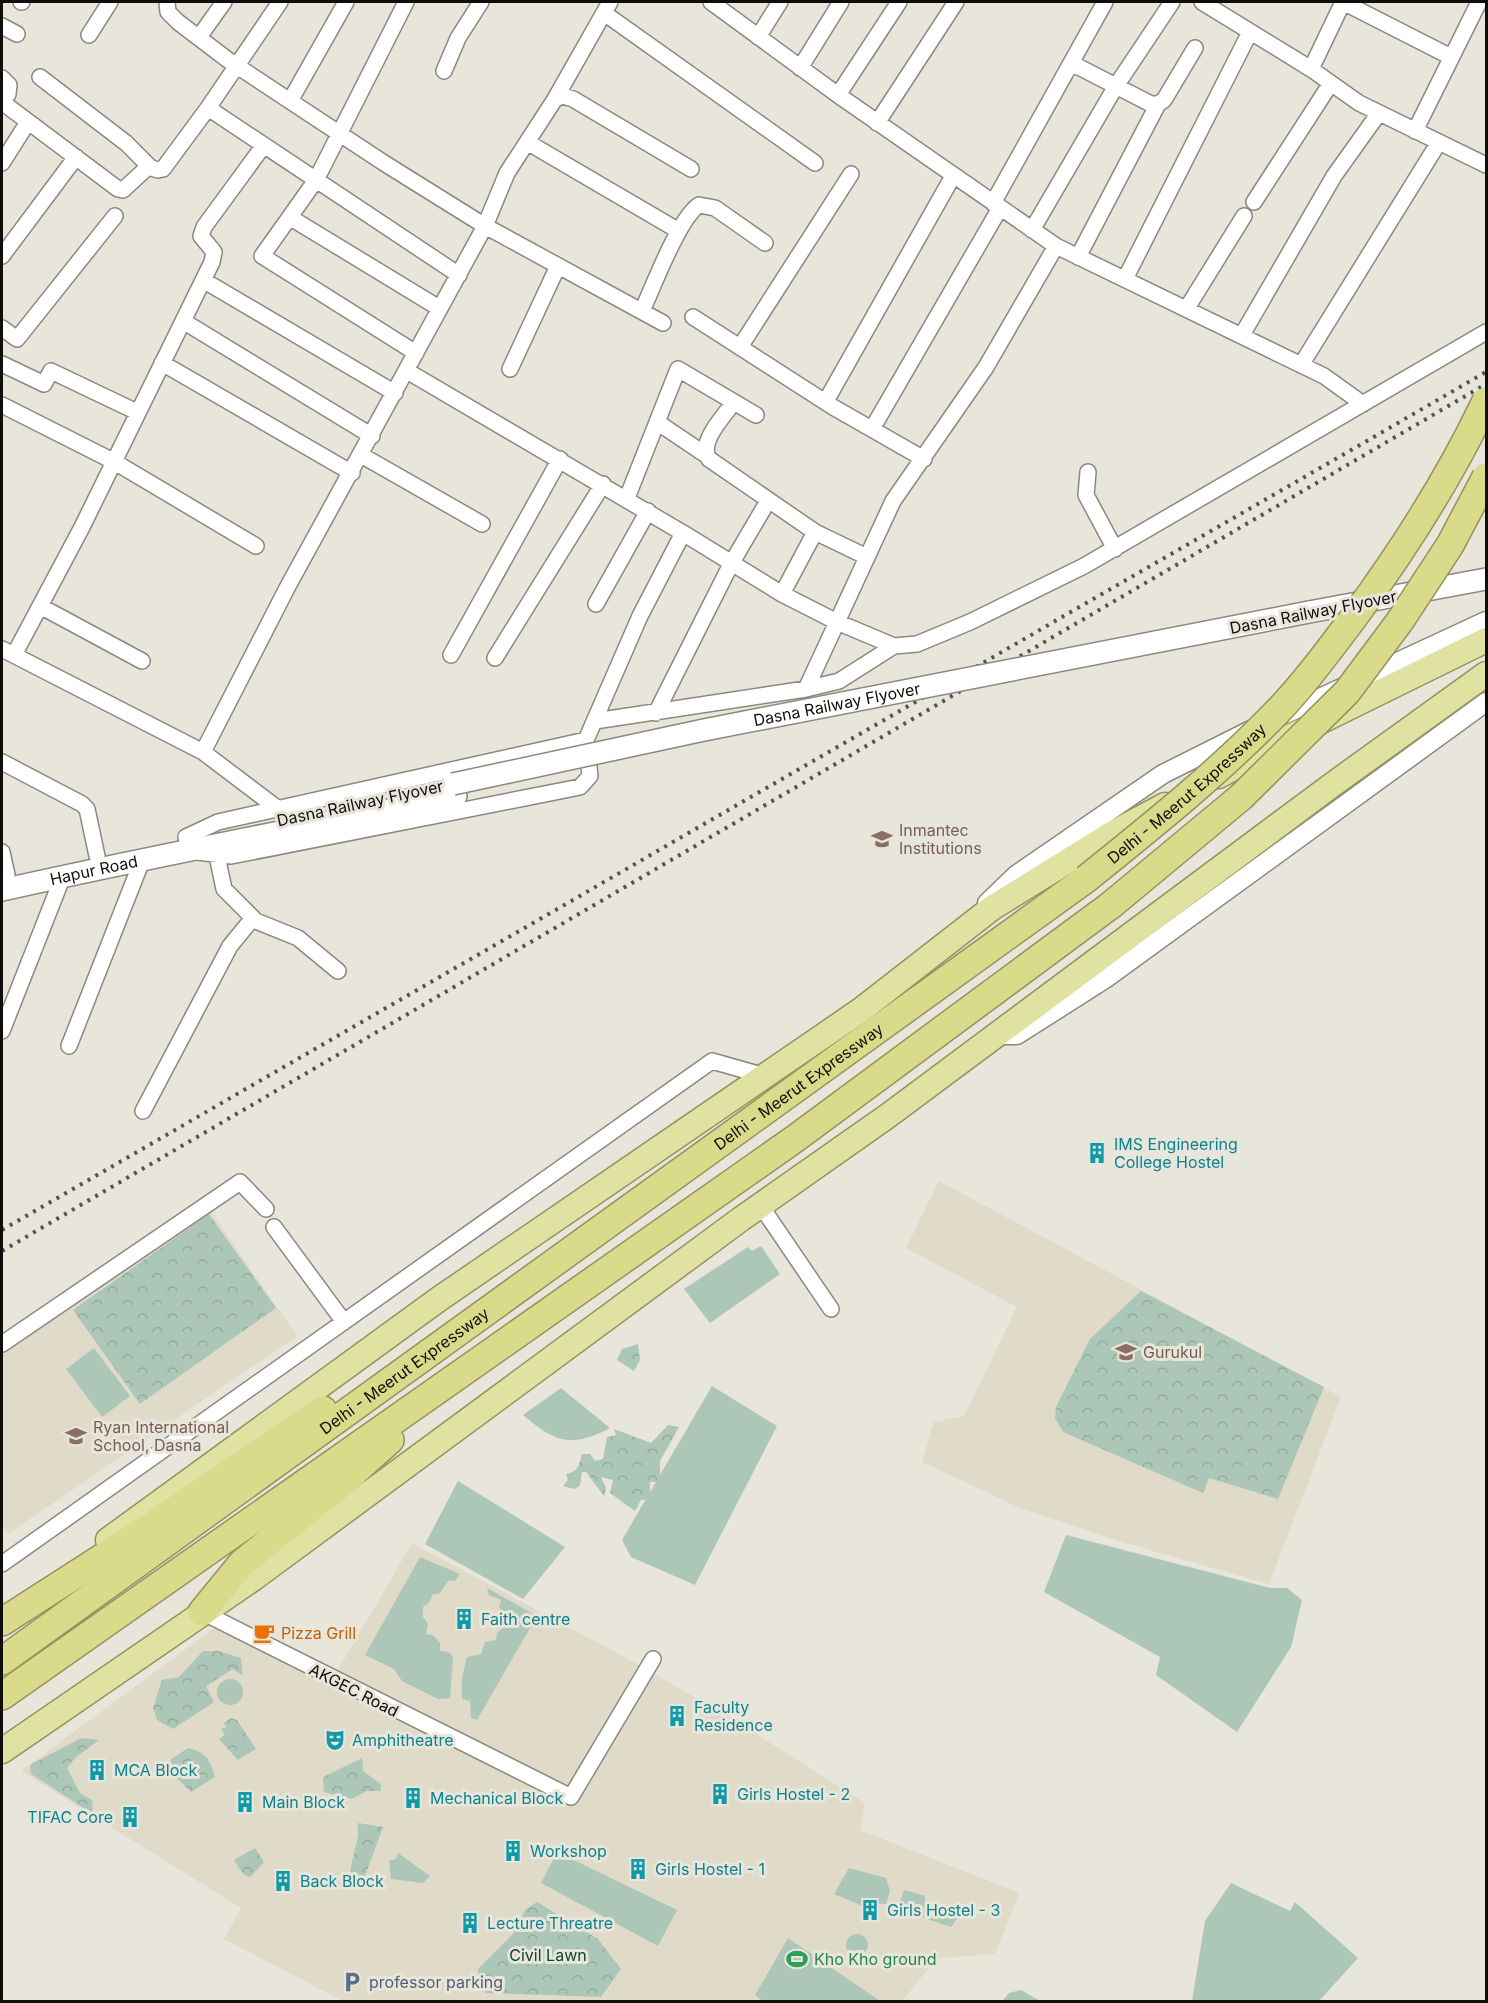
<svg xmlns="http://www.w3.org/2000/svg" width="1488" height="2003" viewBox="0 0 1488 2003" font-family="Inter,sans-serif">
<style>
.built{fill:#e0dac9}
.grass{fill:#acc7b7}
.forest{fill:url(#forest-crowns)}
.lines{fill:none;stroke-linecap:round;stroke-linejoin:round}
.minor-casing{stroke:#8b887f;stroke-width:18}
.tertiary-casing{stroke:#8b887f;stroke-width:21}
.secondary-casing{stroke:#8b887f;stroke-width:24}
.trunk-casing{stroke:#92935e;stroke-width:27}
.motorway-casing{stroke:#92935e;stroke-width:30}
.minor{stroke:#fff;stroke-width:15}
.tertiary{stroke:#fff;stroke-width:18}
.secondary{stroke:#fff;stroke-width:21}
.trunk{stroke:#e0e2a2;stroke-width:24}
.motorway{stroke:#d9da8a;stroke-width:27}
.rail{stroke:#56544f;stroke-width:4;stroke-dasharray:3 6;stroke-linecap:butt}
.secondary-bridge-casing{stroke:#8b887f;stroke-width:24;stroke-linecap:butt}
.motorway-bridge-casing{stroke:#92935e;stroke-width:30;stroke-linecap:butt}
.secondary-bridge{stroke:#fff;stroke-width:21}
.motorway-bridge{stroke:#d9da8a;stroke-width:27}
.labels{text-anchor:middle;stroke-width:6;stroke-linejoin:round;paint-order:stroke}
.street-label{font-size:16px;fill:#0f0e0b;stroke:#e8e5db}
.education-label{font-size:16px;fill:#785e54;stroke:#e8e5db;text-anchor:start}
.culture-label{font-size:16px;fill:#0d838f;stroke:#e8e5db;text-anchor:start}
.food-label{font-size:16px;fill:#c56008;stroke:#e8e5db;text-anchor:start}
.park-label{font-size:16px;fill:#0e472e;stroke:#e8e5db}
.leisure-label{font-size:16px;fill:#27864d;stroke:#e8e5db;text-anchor:start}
.service-label{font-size:16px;fill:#4e5e75;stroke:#e8e5db;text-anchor:start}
</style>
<defs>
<pattern id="forest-crowns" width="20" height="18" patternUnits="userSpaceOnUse" patternTransform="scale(1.5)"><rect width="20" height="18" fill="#acc7b7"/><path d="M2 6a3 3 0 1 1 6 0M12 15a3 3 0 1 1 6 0" fill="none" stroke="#93aa9c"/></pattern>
</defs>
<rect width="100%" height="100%" fill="#e8e5db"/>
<path class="built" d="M939,1181L1341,1397L1269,1584L1115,1540L1018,1507L922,1462L934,1422L964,1416L1017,1307L906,1248Z
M208,1207L297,1336L8,1534L2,1524V1349Z
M412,1543L632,1661L731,1718L865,1803L860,1830L1019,1893L995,1954L937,1958L902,2001H343L224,1939L241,1908L21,1771L225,1620L335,1675Z"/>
<path class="grass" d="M761,1246L780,1274L710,1323L684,1289L748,1247L752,1251Z
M94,1348L130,1396L102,1417L66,1369Z
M712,1386L777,1426L695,1585L631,1557L622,1540Z
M561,1388L610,1428C570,1449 555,1442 523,1415Z
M458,1481L565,1547L523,1599L425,1544Z
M1066,1535L1270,1588H1287L1302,1600L1291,1647L1237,1732L1156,1675L1160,1657L1044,1592Z
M420,1557L460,1574L455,1581L449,1580L439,1594H433L429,1603L423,1607V1617L428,1624L426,1634L434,1636L440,1643V1651L449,1652L453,1657L450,1698L438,1699L402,1681L394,1669L365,1655Z
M487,1588L537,1616L477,1720L471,1718L470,1701L462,1699V1678L467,1657L481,1654L485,1642L496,1640L497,1633L504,1627L505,1614L499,1608L501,1600L489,1595Z
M217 1692a13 13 0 1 1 26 0a13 13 0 1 1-26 0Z
M557,1852L677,1910L658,1946L541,1883Z
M398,1853L430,1876L423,1883L391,1879L389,1861L396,1859Z
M849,1868L886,1878L890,1891L886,1904L867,1903L865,1907L834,1894Z
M1231,1883L1290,1911L1295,1902L1358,1958L1319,2001H1192L1205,1921Z
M904,1890L925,1896V1902L958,1917L951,1927L898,1909Z
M846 1945a11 11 0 1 1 22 0a11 11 0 1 1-22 0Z
M788,1938L880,2001H762L755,1995Z
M1021,1990L1040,2001H1002L1009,1993Z"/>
<path class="forest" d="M209,1214L276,1308L140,1404L73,1310Z
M1141,1291L1324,1387L1278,1499L1209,1478L1203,1493L1063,1432L1055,1418L1056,1407L1090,1339Z
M638,1344L640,1360L634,1371L617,1360L622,1349Z
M668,1425L679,1427L660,1461V1474L656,1482H650V1499L641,1500L635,1511L610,1493L613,1480L601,1477L606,1488L604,1496L586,1472H582L580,1486L574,1489L563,1486L568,1480L566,1474C578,1472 579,1465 582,1454H590L595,1461L603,1459L607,1437L616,1435L614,1429L651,1443Z
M203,1651H218L241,1658L243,1676L233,1669L206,1686L214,1702L173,1729L157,1720L153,1708L162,1680L179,1677Z
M231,1718L237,1720L256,1749L238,1760L219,1739L225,1735L221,1729L227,1727L223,1724Z
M81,1738L99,1740L76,1757L67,1768L80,1793L92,1800L93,1814L31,1774L30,1765Z
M188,1748C206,1752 210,1759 215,1777L191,1792L177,1778L170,1760Z
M362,1758L363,1771L381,1784V1791H367L351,1799L324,1792L323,1777Z
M358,1823L383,1827L362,1884L350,1871L358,1836Z
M255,1848L264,1862L250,1877L243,1874L234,1860Z
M537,1902L598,1939L621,1969L601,1997L486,1993L479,1981L478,1969L513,1934L526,1909Z"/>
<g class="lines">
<defs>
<path id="minor" d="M21,2H22
M167,2L168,12L178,22L228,60L384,163L485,226L663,323
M406,2L316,180L262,256L416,353
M711,2L838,95L1056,246L1324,376L1363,404
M1202,2L1311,69L1359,103L1486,165
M1343,2L1451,57
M604,13L815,163
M2,26L17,34
M89,35L110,2
M199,37L224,2
M758,37L780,2
M1071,63L1151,104H1158L1164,100L1195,48
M800,68L841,2
M1311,69L1343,2
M444,71L458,38L481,2
M40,77L126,143L150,167
M2,78L9,85L8,94L2,102
M838,95L899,2
M555,99L610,2
M290,101L346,2
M2,102L118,189L123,190L148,167L158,170L163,169L208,108L280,2
M208,108L459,275
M877,123L956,2
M1415,131L1479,2
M527,142L679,231
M2,163L28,122
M1254,202L1331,83
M993,203L1105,2
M291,218L439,308
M1032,230L1116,86L1172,2
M2,256L76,157
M1078,257L1158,104
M1125,279L1250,32
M203,280L395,393
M1187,308L1244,216
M642,311C653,287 679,218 699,205L715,208L765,243
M693,317L833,407L924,459
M183,321L372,436
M2,328L17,339L115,216
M1242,335L1334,176L1379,113
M740,347L851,174
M162,363L352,473
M2,364L44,384L51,371L137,412
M1301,365L1439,142
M510,369L558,266
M407,371L683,533
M826,401L953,176
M734,402C724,416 698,442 709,459L815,532L867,557
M2,405L113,461L256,546
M657,422L706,455
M872,429L1000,208
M361,455L482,524
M1088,472L1086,495L1115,549
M627,498L678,369L756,415
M782,594L815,532
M596,604L648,511
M40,606L142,661
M2,649L203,752L277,808
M14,655L82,527L212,262L214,252L201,236L204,227L264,145
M451,655L560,459
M495,658L603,484
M806,689L893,501L986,367L1056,246
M656,713L731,564L768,501
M595,721L806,689L839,681L894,646
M586,740L590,776L580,787L231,856L189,851L186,837L218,822L586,740L640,616L683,533L782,594L837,622L894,646L917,644L970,622L1084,566L1486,332
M203,752L287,588L485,226L507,173L555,99L563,96L573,99L691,169
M2,762L82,804L87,809L97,856
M2,852L7,875
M217,856L224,889L256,921L298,938L338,971
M2,1031L63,876
M69,1046L143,858
M143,1111L230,946L253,918
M761,1206L831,1309
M274,1227L344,1322
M2,1344L240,1182L266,1209
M2,1564L712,1061L765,1076
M202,1612L571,1797L653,1659"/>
<path id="tertiary" d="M1279,717L1486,621
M987,903L1016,875L1163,774L1251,730
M996,1035H1017L1105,979L1486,702"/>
<g id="secondary">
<path d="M1309,612L1486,579"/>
<path id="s1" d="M2,890C152,856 304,828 456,796"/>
</g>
<path id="trunk" d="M1219,776L1285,739L1486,640
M108,1540L439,1299L861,1010L992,908L1113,833L1165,805
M2,1751L254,1578L741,1219L889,1115L1332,785L1486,674"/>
<g id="motorway">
<path d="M202,1612L242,1563L342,1483L390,1440"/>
<path d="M2,1622L153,1525L323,1410"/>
<path id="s2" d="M2,1661L1086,879"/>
<path d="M2,1696L796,1138L1111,905"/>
</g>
</defs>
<use href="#minor" class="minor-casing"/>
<use href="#tertiary" class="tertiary-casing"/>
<use href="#secondary" class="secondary-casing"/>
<use href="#trunk" class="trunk-casing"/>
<use href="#motorway" class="motorway-casing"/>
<use href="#minor" class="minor"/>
<use href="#tertiary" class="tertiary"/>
<use href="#secondary" class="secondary"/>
<use href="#trunk" class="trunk"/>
<use href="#motorway" class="motorway"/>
<path class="rail" d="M2,1230L1486,372
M2,1251L1486,384"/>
<defs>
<g id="secondary-bridge">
<path id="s3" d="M453,784L704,730L1309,612"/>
</g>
<g id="motorway-bridge">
<path id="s4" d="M1086,879C1152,826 1218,773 1277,712C1305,683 1329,650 1354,617C1404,549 1450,477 1486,401"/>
<path d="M1111,905L1241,797L1347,692L1400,621L1450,545L1486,477"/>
</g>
</defs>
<use href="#secondary-bridge" class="secondary-bridge-casing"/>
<use href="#motorway-bridge" class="motorway-bridge-casing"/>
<use href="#secondary-bridge" class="secondary-bridge"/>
<use href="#motorway-bridge" class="motorway-bridge"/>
</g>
<defs>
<symbol id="university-bare" viewBox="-9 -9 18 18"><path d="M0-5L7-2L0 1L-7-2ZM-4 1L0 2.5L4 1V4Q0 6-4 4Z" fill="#8d6e63" stroke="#e8e5db" stroke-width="2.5" paint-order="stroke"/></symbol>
<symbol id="building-bare" viewBox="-9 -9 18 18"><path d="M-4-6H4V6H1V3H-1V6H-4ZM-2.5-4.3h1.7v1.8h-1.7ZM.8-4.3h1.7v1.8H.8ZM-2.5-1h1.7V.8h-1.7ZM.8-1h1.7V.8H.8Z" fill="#0f9aa8" stroke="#e8e5db" stroke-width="2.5" paint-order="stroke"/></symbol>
<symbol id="school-bare" viewBox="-9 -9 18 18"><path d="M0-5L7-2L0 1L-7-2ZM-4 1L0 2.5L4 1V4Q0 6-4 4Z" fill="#8d6e63" stroke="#e8e5db" stroke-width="2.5" paint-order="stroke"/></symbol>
<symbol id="cafe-bare" viewBox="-9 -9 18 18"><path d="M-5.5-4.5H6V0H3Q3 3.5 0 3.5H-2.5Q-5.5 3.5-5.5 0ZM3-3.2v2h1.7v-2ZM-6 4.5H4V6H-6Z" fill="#e8710a" stroke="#e8e5db" stroke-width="2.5" paint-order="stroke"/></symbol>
<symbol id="theatre-bare" viewBox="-9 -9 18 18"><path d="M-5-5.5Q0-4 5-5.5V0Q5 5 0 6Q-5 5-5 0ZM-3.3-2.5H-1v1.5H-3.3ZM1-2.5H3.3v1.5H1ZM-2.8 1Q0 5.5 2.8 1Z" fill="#0f9aa8" stroke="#e8e5db" stroke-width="2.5" paint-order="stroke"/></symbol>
<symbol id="stadium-bare" viewBox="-9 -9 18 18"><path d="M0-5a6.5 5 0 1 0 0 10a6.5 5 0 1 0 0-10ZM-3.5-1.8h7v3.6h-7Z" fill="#2e9e5b" stroke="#e8e5db" stroke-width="2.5" paint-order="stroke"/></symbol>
<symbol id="parking-bare" viewBox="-9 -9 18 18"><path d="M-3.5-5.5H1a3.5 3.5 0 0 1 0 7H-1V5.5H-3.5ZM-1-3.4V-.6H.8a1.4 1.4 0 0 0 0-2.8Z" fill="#5c6f8a" stroke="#e8e5db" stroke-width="2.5" paint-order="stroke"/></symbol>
</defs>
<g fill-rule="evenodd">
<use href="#university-bare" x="867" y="824" width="30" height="30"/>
<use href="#building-bare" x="1082" y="1138" width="30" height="30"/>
<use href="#school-bare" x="1111" y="1337" width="30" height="30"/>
<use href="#school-bare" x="61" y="1421" width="30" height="30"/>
<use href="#building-bare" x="449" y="1604" width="30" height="30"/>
<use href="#cafe-bare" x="249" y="1618" width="30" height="30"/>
<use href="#building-bare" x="662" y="1701" width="30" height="30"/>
<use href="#theatre-bare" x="320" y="1725" width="30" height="30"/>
<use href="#building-bare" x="82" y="1755" width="30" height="30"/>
<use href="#building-bare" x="705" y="1779" width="30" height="30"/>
<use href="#building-bare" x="398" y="1783" width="30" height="30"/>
<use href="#building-bare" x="230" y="1787" width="30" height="30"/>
<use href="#building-bare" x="115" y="1802" width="30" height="30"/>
<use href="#building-bare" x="498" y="1836" width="30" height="30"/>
<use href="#building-bare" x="623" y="1854" width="30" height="30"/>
<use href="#building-bare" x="268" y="1866" width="30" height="30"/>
<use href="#building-bare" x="855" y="1895" width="30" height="30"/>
<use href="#building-bare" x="455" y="1908" width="30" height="30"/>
<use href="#stadium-bare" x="782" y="1944" width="30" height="30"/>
<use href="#parking-bare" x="337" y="1967" width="30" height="30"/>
</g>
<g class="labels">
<g class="street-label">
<text transform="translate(1313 612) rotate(-11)" y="6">Dasna Railway Flyover</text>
<text dy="6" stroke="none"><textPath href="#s3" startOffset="392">Dasna Railway Flyover</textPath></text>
<text dy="6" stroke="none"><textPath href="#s4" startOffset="132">Delhi - Meerut Expressway</textPath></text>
<text transform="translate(360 803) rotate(-12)" y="6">Dasna Railway Flyover</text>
<text dy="6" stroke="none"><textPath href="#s1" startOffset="94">Hapur Road</textPath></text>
<text dy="6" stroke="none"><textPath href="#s2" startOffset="982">Delhi - Meerut Expressway</textPath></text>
<text dy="6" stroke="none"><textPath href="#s2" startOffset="496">Delhi - Meerut Expressway</textPath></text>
<text transform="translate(354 1690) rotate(27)" y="6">AKGEC Road</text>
</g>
<g class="education-label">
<text x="899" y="836">Inmantec<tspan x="899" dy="18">Institutions</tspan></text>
<text x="1143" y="1358">Gurukul</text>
<text x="93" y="1433">Ryan International<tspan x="93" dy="18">School, Dasna</tspan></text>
</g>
<g class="culture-label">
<text x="1114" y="1150">IMS Engineering<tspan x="1114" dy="18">College Hostel</tspan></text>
<text x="481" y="1625">Faith centre</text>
<text x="694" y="1713">Faculty<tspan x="694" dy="18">Residence</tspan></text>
<text x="352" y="1746">Amphitheatre</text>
<text x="114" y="1776">MCA Block</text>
<text x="737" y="1800">Girls Hostel - 2</text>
<text x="430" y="1804">Mechanical Block</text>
<text x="262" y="1808">Main Block</text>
<text x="113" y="1823" text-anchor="end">TIFAC Core</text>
<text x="530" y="1857">Workshop</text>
<text x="655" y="1875">Girls Hostel - 1</text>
<text x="300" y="1887">Back Block</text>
<text x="887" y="1916">Girls Hostel - 3</text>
<text x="487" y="1929">Lecture Threatre</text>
</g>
<g class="food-label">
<text x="281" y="1639">Pizza Grill</text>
</g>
<g class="park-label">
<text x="548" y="1961">Civil Lawn</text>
</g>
<g class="leisure-label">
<text x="814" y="1965">Kho Kho ground</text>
</g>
<g class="service-label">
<text x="369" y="1988">professor parking</text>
</g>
</g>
<rect width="1488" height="2003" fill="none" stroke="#0f0e0b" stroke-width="6"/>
</svg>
